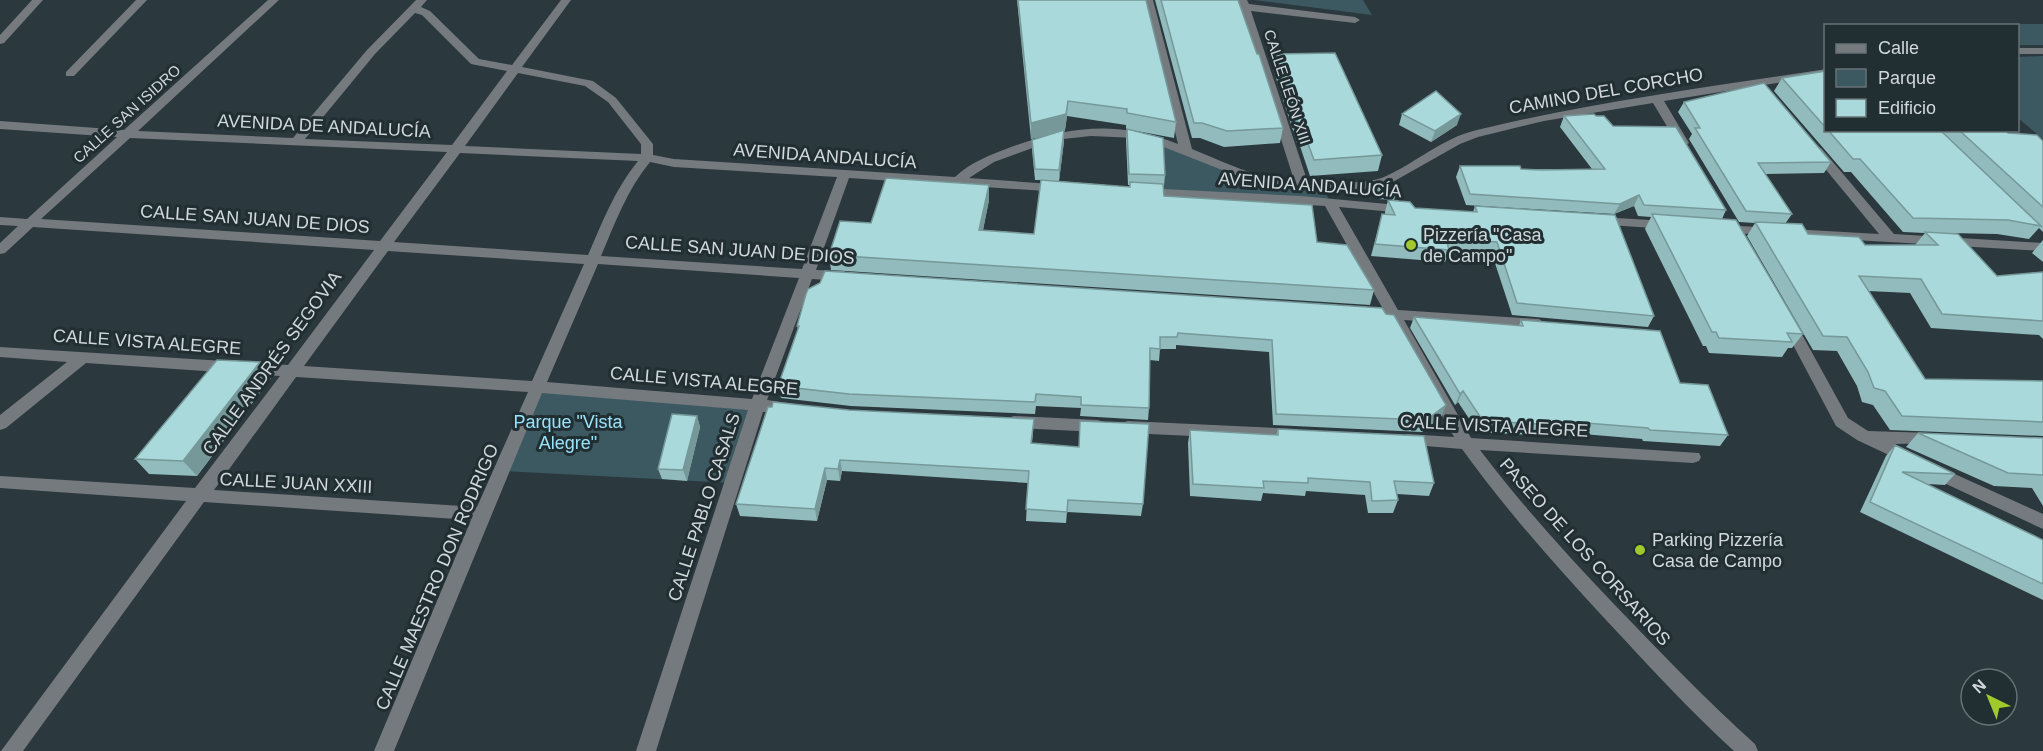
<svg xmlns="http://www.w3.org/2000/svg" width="2043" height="751" viewBox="0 0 2043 751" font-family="Arial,sans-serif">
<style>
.green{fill:#3c5961}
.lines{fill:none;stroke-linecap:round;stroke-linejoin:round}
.minor{fill:#757a7e;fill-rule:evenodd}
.wall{fill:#91bbbc}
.shaded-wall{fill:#769899}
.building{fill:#a9d9db;stroke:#769899;stroke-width:1.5}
.poi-dot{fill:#a0c92b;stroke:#212e32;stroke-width:2}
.labels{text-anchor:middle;stroke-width:6;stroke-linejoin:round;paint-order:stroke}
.far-street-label{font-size:15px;fill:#d0d8db;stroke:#212e32}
.street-label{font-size:18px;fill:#d0d8db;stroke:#212e32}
.poi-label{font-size:18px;fill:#d0d8db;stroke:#212e32;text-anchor:start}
.park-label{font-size:18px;fill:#99e3fa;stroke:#212e32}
</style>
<rect width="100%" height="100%" fill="#2b383d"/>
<path class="green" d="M1254,0H1363L1372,15Z
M1966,24H2043V45H2018V26H1966Z
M2043,56V139L2018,118V57Z
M1155,139L1244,174L1323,185L1330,203L1154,193Z
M539,387L758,404L733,483L501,471Z"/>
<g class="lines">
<path class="minor" d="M32,0H43L4,43L0,44V35Z
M136,0H147L74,76H66V72Z
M268,0H279L138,131L293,138L367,50L416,0H427L421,7L430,11L479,59L512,65L561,0H571L522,67L593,81L616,98L653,144V155L674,159L955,177C971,162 990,155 1011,147C1070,126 1118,120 1178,144L1143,0H1153L1192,149C1224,162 1259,180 1294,180L1240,10L1231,6L1238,3L1237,0H1247L1249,4L1355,17L1360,20L1355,23L1251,11L1307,180C1331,181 1361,186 1384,177C1416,163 1442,138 1477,130C1591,102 1709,87 1826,69V75L1664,101L1689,143L1683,147L1677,143L1653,103L1544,121L1478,137L1460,144L1391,183L1366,189L1284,188L1240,177L1151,142L1135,138L1091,136L1054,140L994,162L969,178L1064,185L1066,188L1060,192L849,178L816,270L844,271L851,276L844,281L812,279L767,400L795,404L798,408L795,412H763L656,751H636L748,410L542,393L394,751H374L471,520L204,502L23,751H1L186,501L0,488V476L195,488L280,376L86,363L6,428L0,430V415L67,362L0,357V347L288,365L374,250L33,227L5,253L0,254V243L18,226L0,225V217L27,219L117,137L0,129V121L124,130ZM415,13L422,15L471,64L507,71L452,145L305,139L375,54ZM518,73L585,86L608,102L641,144V154L465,146ZM130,138L447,152L380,241L41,219ZM460,153L638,161C615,189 602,223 588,255L394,242ZM650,162L674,167L837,177L802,269L601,256C615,223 627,190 650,162ZM388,251L584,264L532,381L304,366ZM598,264L799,278L752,399L547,382ZM296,377L528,392L477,507L214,490Z
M2018,48H2043V54H2018Z
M1817,147L1821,148L1894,234L2043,243V251L1716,232L1714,229L1716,226L1721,225L1879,234L1813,154V148Z
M1144,188L1301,196L1409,206L1410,209L1404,213L1339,207L1398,310L1539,319L1546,324L1539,329L1404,320L1471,438L1699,453L1701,457L1699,461L1693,463L1480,450C1521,504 1566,554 1612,602C1659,651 1705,699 1755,744L1758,751H1734C1689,710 1648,665 1606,620C1555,565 1506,510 1462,449L1401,444L1399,440L1401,436L1407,434L1454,437L1389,319L1368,318L1361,313L1368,308L1383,309L1325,206L1139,195L1138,192Z
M1599,217L1668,221L1675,225L1668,229L1594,224L1592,221Z
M1789,319L1794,320L1848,418L1868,431L1932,433L1938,435L1940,439L1938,443L1894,444L1916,455L1918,459L1916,463L1910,465L1857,440L1836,426L1782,324Z
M1014,416L1098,420L1104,422L1106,426L1104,430L1098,432L1014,428L1008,426L1006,422L1008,418Z
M1128,421L1296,429L1302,431L1304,435L1302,439L1296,441L1128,433L1122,431L1120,427L1122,423Z
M1935,465L2043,514V529L1929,476L1927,471L1929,466Z"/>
</g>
<path class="wall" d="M1017,0H1146L1176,122L1174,138L1126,129V125L1067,116L1065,130L1064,131V141L1059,181L1130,187V185H1128L1126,140L1127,129L1165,175L1164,186V196L1317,242L1374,290L1370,305L831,270L829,255L871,223L989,200L983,230L1034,234L1041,180H1035L1032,150V140L1060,132L1031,139Z
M1155,0H1238L1283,128L1280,143L1224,147L1200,138H1192Z
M1275,54L1382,155L1378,171L1310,176L1299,143H1297L1273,69Z
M1826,71V130H2005L2008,133L2043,141V232L2039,228L2029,239L1997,234L1949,233L1997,276L2043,272V339L2039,335L1931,328L1910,293L1868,291L1925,379L2043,381V436L1890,430L1873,405L1862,402L1857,386L1837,351L1813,350L1747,236L1755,223L1739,222L1689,139L1692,134L1678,112L1684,102L1831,162L1824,173L1765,174L1792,214L1785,224L1808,234L1865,245H1915L1925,233L1903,232L1851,172H1844L1774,91L1782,78Z
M1402,114L1457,125L1431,142L1399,125Z
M1564,116H1596L1613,126L1726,210L1722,219L1803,334L1792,348H1788L1782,357L1709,353L1706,346H1703L1645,229L1651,217L1638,216L1634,206L1614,214L1466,205L1456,177L1460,166L1521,169H1592L1560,127Z
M1376,184L1396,194L1394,200L1378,199L1374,189Z
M1388,200L1415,208L1473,212L1475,206L1654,316L1648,327L1512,315L1492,254L1449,251L1445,262L1371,256L1382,214H1385V212Z
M2043,240V262L2032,253Z
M1382,308L1446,405L1441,417L1422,432L1273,425L1269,352L1176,345V349H1160L1159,361L1150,360L1149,408L1148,420L1080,416L1081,408L1036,406L1035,414L851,406L781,398L778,386L798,329L797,326Z
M1414,317L1519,326L1521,320L1680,383L1728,435L1720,446L1643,441L1642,439L1571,433L1569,437L1478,432L1458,402L1455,405L1410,328Z
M271,378L197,476L149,474L135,459Z
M849,410L1033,431L1032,443L1143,504L1141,516L1067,512L1066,523L1026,521L1028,483L842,471L840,481L827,480L817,521L740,516L736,504Z
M697,416L700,427L687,481L662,479L658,469Z
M1278,429L1434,483L1429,496L1397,494L1398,500L1393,513H1368L1365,495L1306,491L1305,496L1263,493L1261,501L1190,496L1188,443L1190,430L1276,435Z
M1918,433L2043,438V506L2032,488L1994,486L1906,447Z
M1895,445L1955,474L1945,485L1927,484L2043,540V600L1860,512L1886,456Z"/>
<path class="shaded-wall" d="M1068,101L1067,116L1065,130L1064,131V141L1059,181V170L1064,131L1031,139V123Z
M1461,114L1457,125L1431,142L1435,131Z
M989,185V200L980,245L979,230Z
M1639,195L1634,206L1614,214L1620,204Z
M260,362L271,378L197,476L183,461Z
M1463,391L1458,402L1455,405L1460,394Z
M1446,405L1441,417L1422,432L1426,420Z
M697,416L700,427L687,481L683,470Z
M840,460L842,471L840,481L838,469Z
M825,468L827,480L817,521L815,509Z"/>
<path class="building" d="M1018,0H1146L1176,122L1127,113V109L1068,101L1066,114L1031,123Z
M1161,0H1238L1257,54H1259L1283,128L1227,131L1202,123H1194Z
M1335,53L1382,155L1314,160L1302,127L1300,128L1275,54Z
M1826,71V128L1782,78Z
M1764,83L1831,162L1758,163L1792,214L1746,211L1695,128H1700L1684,102Z
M1436,91L1461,114L1435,131L1402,114Z
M1594,114L1596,116H1604L1613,126L1676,127L1726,210L1644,205L1639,195L1620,204L1470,194L1460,166H1520L1521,169L1542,170L1605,169L1564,116Z
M1127,129L1163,138L1165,175L1129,174Z
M1064,130L1059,170L1035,169L1032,140Z
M1828,130H1940L2041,226L2008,220L1913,218L1860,159H1853Z
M1959,130H2005L2008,133L2037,135L2043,141V207Z
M886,178L989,185L979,230L1034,234L1041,180L1130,187V182L1163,184L1164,196L1312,205L1317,242L1347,245L1374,290L829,255L840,221L871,223Z
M1385,182L1396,194L1380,193L1376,184Z
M1388,200L1410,202L1415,208L1477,212L1475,206L1615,215L1654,316L1517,303L1497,242L1446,238L1449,250L1375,244L1382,214L1395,215Z
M1652,214L1736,220L1803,334L1787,333L1792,342L1719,338L1716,332H1712Z
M1755,222L1802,224L1808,234L1859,237L1865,245H1938L1925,232L1958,234L1997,276L2043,272V321L1942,314L1921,279L1859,276L1925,379L2043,381V422L1902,416L1885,391L1874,388L1868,372L1847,337L1823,336Z
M825,271L1382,308L1386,314L1394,315L1446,405L1426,420L1276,414L1272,340L1178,333L1177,337H1160V349L1150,348L1149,408L1081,405V397L1036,394L1035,402L849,394L778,386L799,326H797L806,294L808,289L820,283Z
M1414,317L1523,326L1521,320L1660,331L1680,383L1708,385L1728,435L1650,430L1648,428L1574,422L1575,426L1483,421L1463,391L1460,394Z
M217,360L260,362L183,461L135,459Z
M773,402L849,410L1034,419L1031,443L1079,447L1080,421L1149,424L1143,504L1068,500L1067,512L1026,509L1029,471L840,460L838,469L825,468L815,509L736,504L768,407H772Z
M672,414L697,416L683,470L658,469Z
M1278,429L1424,436L1434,483L1394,481L1398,500L1372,501L1370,482L1308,478V483L1263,481L1264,488L1193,484L1190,430L1278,435Z
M1918,433L2043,438V475L2008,473Z
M1895,445L1955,474L1902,472L2043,540V584L1870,502Z"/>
<g class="poi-dot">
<circle cx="1411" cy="245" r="6"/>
<circle cx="1640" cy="550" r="6"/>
</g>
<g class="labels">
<g class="far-street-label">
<text transform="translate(1287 87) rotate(72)" y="5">CALLE LEÓN XIII</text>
<text transform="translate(127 114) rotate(-42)" y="5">CALLE SAN ISIDRO</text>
</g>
<g class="street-label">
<text transform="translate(1606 91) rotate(-10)" y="6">CAMINO DEL CORCHO</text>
<text transform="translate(324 126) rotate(3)" y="6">AVENIDA DE ANDALUCÍA</text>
<text transform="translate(825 156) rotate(4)" y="6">AVENIDA ANDALUCÍA</text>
<text transform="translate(1310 185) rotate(4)" y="6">AVENIDA ANDALUCÍA</text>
<text transform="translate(255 219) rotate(4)" y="6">CALLE SAN JUAN DE DIOS</text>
<text transform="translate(740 250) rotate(4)" y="6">CALLE SAN JUAN DE DIOS</text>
<text transform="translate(147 342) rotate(4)" y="6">CALLE VISTA ALEGRE</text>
<text transform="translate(272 363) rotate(-54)" y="6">CALLE ANDRÉS SEGOVIA</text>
<text transform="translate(704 381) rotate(5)" y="6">CALLE VISTA ALEGRE</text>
<text transform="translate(1494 426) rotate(3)" y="6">CALLE VISTA ALEGRE</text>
<text transform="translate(296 483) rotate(3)" y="6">CALLE JUAN XXIII</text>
<text transform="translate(704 507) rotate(-72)" y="6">CALLE PABLO CASALS</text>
<text transform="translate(1585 552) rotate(48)" y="6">PASEO DE LOS CORSARIOS</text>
<text transform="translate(437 577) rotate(-67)" y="6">CALLE MAESTRO DON RODRIGO</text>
</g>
<g class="poi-label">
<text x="1423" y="241">Pizzería "Casa<tspan x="1423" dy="21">de Campo"</tspan></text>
<text x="1652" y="546">Parking Pizzería<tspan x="1652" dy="21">Casa de Campo</tspan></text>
</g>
<g class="park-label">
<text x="568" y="428">Parque "Vista<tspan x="568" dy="21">Alegre"</tspan></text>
</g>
</g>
<rect x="1824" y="24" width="195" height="108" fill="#212e32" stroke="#677276" stroke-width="1.5"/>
<rect x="1836" y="44" width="30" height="9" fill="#757a7e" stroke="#677276" stroke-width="1.5"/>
<text x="1878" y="54" font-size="18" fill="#d0d8db">Calle</text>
<rect x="1836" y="69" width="30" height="18" fill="#3c5961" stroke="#677276" stroke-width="1.5"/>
<text x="1878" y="84" font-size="18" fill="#d0d8db">Parque</text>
<rect x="1836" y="99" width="30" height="18" fill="#a9d9db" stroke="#677276" stroke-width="1.5"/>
<text x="1878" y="114" font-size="18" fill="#d0d8db">Edificio</text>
<g transform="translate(1989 697) rotate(317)"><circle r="28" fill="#212e32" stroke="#677276" stroke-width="1.5"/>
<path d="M0-4.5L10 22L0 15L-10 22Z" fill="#a0c92b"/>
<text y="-9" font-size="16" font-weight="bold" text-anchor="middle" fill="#d0d8db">N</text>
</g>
</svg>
